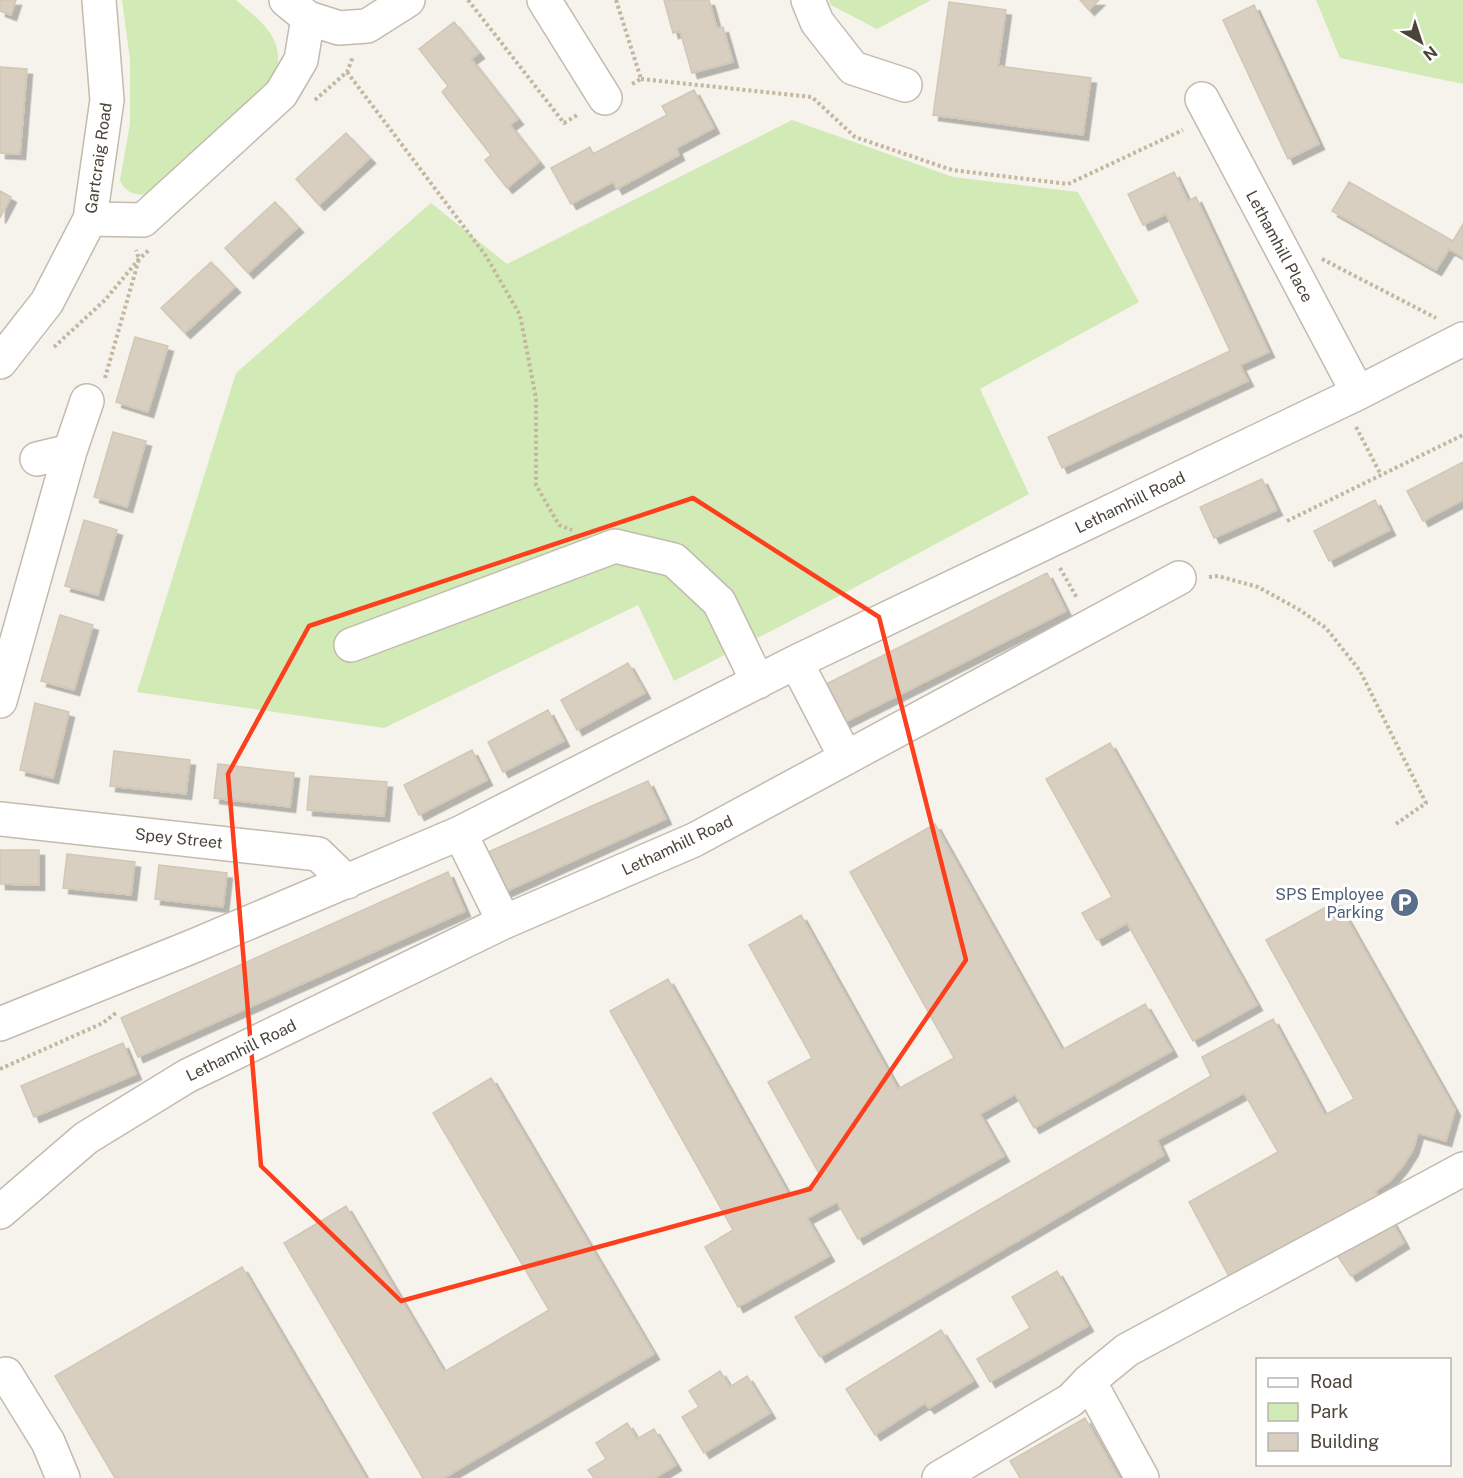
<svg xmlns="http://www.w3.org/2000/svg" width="1463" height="1478" viewBox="0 0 1463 1478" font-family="'Public Sans',sans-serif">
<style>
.green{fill:#d2eab5}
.building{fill:#d8cfc1;stroke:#d3c7b4;stroke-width:1.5;filter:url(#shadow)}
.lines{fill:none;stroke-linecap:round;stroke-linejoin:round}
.minor-casing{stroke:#c2bbae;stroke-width:36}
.path{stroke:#c4b79f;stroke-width:4;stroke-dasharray:3 3;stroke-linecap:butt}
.minor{stroke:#fff;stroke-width:33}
.marked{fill:none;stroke:#fc3f1d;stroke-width:4.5;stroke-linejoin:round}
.labels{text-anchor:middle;stroke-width:6;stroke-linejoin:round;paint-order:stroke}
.street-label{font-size:16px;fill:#4b4439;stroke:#fff}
.service-label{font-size:16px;fill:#4e5e75;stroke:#fff;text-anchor:end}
</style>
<defs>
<filter id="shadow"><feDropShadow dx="5.5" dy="5.5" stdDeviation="0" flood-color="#0004"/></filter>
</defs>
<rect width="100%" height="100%" fill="#f6f3ec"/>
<path class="green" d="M122,0H236C265,25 289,41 273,82L147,194C134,196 125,192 120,180L130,124V60Z
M829,0H931L877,29L831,5Z
M1316,0H1463V84L1340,58Z
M792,120L953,177L1078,192L1139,302L980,389L1029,494L835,598L674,681L638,605L384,728L137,692L236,373L431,203L507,264Z"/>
<path class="building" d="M0,0H16L11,15L0,11Z
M664,0H709L717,28L723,27L733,62L692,73L680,31L673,33Z
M1080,0H1099L1089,10Z
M949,2L1006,10L998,66L1091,78L1083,135L933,115Z
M1254,5L1319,144L1288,159L1223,20Z
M454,22L479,53L471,59L518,119L510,125L539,162L507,188L485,160L491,155L442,92L448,86L419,49Z
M0,67L27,69L20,154L0,153Z
M694,90L714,128L676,148L679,155L617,189L613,182L571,204L551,168L590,147L593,154L667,115L662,106Z
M346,133L370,158L319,205L296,179Z
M1174,172L1188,201L1196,197L1269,352L1240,365L1248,381L1062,468L1048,437L1230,351L1166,214L1143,225L1128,194Z
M1349,182L1453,241L1463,224V257L1449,249L1436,270L1332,211Z
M0,191L11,197L0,218Z
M275,202L298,227L248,273L225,248Z
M211,262L235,287L185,333L161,308Z
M135,337L168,346L148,412L116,402Z
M113,432L146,441L127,507L94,497Z
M1463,462V500L1423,521L1407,491Z
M1262,479L1277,510L1214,538L1200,507Z
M1375,500L1390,530L1329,561L1314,531Z
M84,520L117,530L98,595L65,586Z
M1047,573L1066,611L845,722L826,684Z
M60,615L93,625L74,690L41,681Z
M628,663L645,693L577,730L561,700Z
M35,703L69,712L53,778L20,770Z
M548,710L564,741L503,772L488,742Z
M1110,743L1257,1005L1193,1041L1127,923L1097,940L1082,913L1112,897L1046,779Z
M472,750L487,780L419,815L404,785Z
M114,751L190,760L186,794L110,786Z
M218,764L294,773L290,807L214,798Z
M310,776L387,782L384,816L307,810Z
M648,781L666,819L502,893L484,854Z
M935,824L1062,1050L1145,1004L1172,1051L1034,1128L1015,1094L980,1114L1004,1156L858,1239L837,1202L807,1218L829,1256L738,1307L705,1247L733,1230L610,1011L668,979L790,1197L822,1179L768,1082L812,1058L749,945L801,915L898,1089L954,1058L850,872Z
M0,850H39V885L0,884Z
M67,854L135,862L131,895L63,888Z
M159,865L227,873L223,907L155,899Z
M448,872L465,911L138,1057L121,1018Z
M1337,901L1455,1110L1446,1141L1418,1133L1413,1150L1402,1167L1390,1181L1375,1191L1404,1243L1351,1276L1323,1234L1233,1284L1189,1202L1278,1152L1244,1093L1157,1140L1164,1155L820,1357L795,1317L1211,1076L1202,1057L1273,1019L1325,1115L1354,1099L1266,940Z
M123,1043L136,1074L34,1117L21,1086Z
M491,1078L654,1354L444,1478H423L284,1243L346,1206L444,1372L549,1310L433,1113Z
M242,1267L366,1478H115L55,1376Z
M1057,1271L1088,1326L990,1382L977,1359L1030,1328L1012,1297Z
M941,1330L973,1381L929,1408L925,1403L875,1435L846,1389Z
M720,1371L730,1387L747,1376L770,1413L704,1453L682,1417L699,1407L689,1391Z
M1085,1418L1119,1478H1020L1010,1461Z
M627,1423L637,1439L654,1429L676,1465L655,1478H594L588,1470L606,1459L596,1443Z"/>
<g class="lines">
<defs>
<path id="minor" d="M286,0L308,18L339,28L367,26L408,0
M544,0L605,98
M808,0L817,22L853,68L905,85
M1202,99L1358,393
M90,219L143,220L281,94L301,60L308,18
M0,362L47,302L90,219L107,100L99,0
M70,451L87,401
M351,645L615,546L674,560L719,602L758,682
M796,662L846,758
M0,701L70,451L37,459
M0,819L318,854L347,882
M460,833L504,922
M0,1024L196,945L460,833L796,662L1358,393L1463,339
M0,1212L86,1138L187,1076L504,922L694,840L1179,578
M0,1376L6,1374L48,1442L63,1478
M1089,1381L1142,1478
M939,1478L1071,1400L1089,1381L1127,1350L1463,1169"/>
</defs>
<use href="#minor" class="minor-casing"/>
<path class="path" d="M468,0L564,123L579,114
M616,0L641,79L632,84
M347,72L486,256L520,315L536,398V485L559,525L572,530
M641,79L812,97L855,137L952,170L1068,184L1183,130
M315,100L347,72L353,57
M1322,259L1436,318
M54,347L105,300L139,259L149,250
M105,378L139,259L136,250
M1356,427L1381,475
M1287,521L1463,435
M1060,568L1077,598
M1209,577L1218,576L1258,587L1298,609L1326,628L1360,671L1426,803L1396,824
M0,1069L103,1023L117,1012"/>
<use href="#minor" class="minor"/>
</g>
<path class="marked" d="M693,498L879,617L966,960L810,1189L401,1301L261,1166L228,774L309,626Z"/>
<defs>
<symbol id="parking-disc" viewBox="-11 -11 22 22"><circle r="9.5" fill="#5c6f8a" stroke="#fff"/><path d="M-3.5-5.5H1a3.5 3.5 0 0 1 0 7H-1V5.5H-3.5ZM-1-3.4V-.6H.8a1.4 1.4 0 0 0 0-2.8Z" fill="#fff"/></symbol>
</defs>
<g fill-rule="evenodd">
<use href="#parking-disc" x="1388" y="886" width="33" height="33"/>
</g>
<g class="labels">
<g class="street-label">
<text transform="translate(98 158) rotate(-82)" y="6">Gartcraig Road</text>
<text transform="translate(1280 246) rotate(62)" y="6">Lethamhill Place</text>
<text transform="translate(1130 502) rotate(-26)" y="6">Lethamhill Road</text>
<text transform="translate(179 838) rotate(6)" y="6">Spey Street</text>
<text transform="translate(677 845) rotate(-25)" y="6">Lethamhill Road</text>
<text transform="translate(241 1050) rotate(-26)" y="6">Lethamhill Road</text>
</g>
<g class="service-label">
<text x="1384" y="900">SPS Employee<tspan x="1384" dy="18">Parking</tspan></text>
</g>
</g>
<rect x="1256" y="1358" width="195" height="108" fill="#ffffff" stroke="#b7b4b0" stroke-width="1.5"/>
<rect x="1268" y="1378" width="30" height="9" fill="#ffffff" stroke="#b7b4b0" stroke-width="1.5"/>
<text x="1310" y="1388" font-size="18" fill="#4b4439">Road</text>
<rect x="1268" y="1403" width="30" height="18" fill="#d2eab5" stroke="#b7b4b0" stroke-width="1.5"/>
<text x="1310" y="1418" font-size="18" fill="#4b4439">Park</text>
<rect x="1268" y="1433" width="30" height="18" fill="#d8cfc1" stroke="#b7b4b0" stroke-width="1.5"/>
<text x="1310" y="1448" font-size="18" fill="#4b4439">Building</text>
<g transform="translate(1421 42) rotate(141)" stroke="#ffffff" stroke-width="4.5" paint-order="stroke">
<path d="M0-4.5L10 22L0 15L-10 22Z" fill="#4b4439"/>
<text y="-9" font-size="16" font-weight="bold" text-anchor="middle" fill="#4b4439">N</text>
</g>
</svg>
